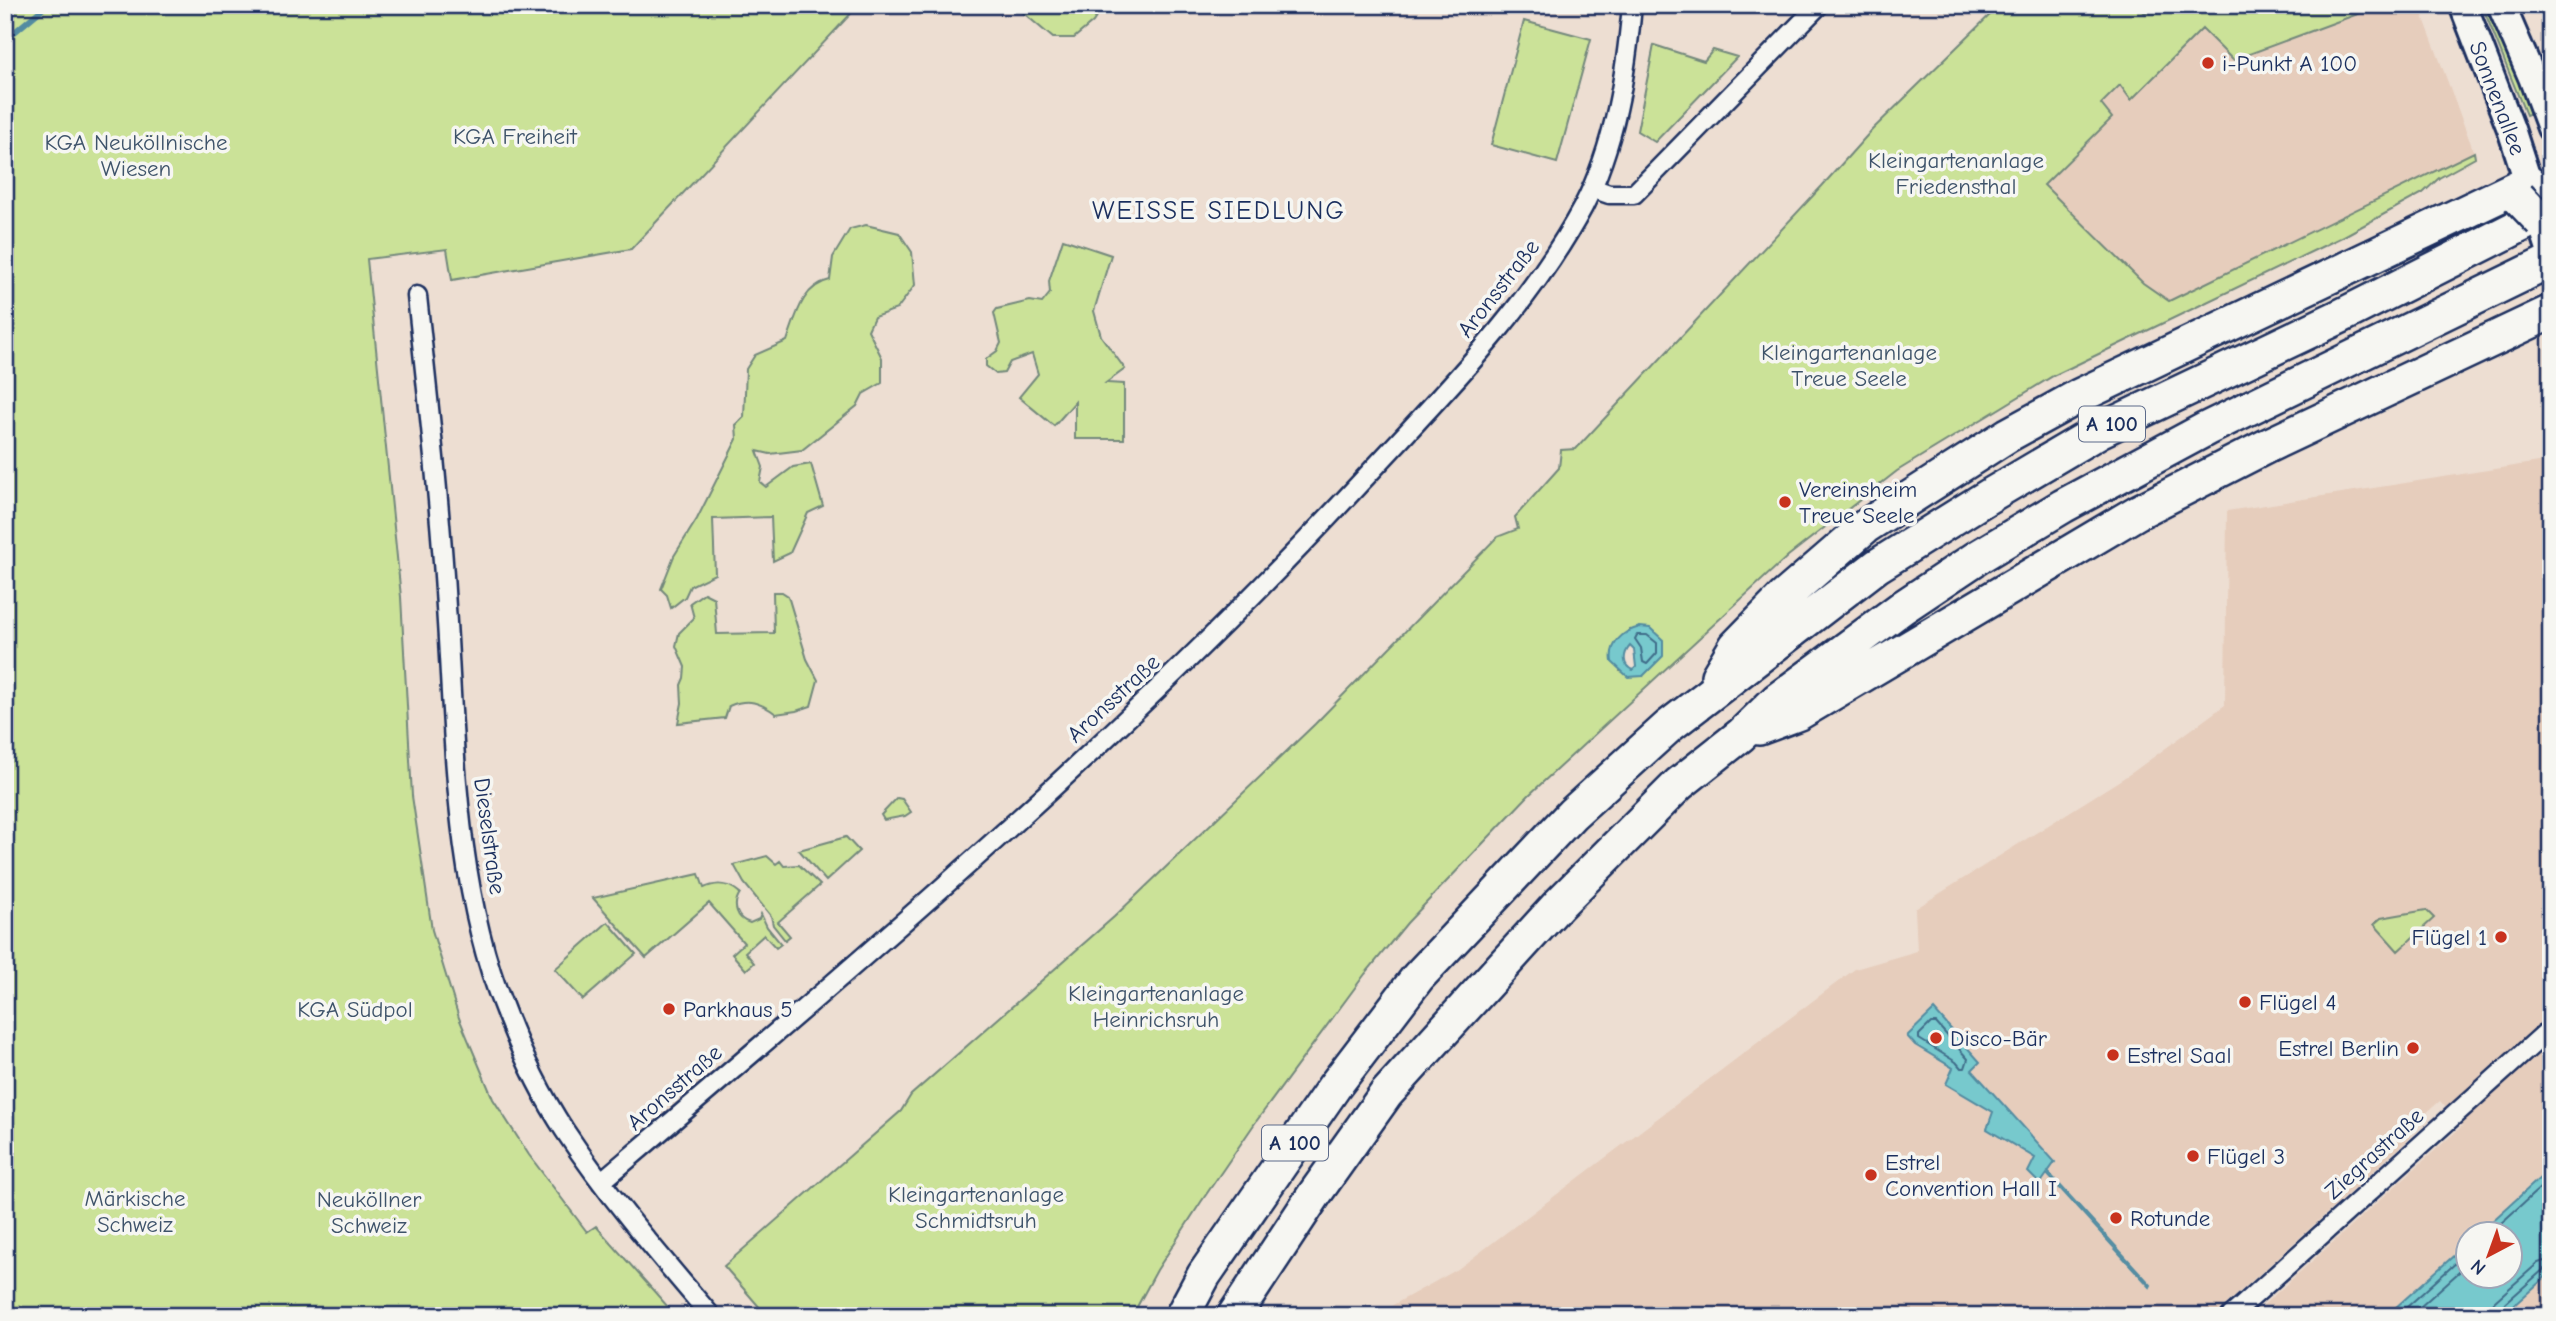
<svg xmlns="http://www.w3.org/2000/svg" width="2556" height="1321" viewBox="0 0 2556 1321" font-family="'Comic Neue',sans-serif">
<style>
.built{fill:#e6cdbc}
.green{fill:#cbe298;stroke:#73887b;stroke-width:2;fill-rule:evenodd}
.water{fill:#77c9cd;stroke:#528ba1;stroke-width:2;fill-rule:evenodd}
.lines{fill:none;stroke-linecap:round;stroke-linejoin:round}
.shore{stroke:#406d8a;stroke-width:2}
.stream{stroke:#528ba1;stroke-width:6}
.minor-casing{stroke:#1b2f5e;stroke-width:23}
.secondary-casing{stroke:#1b2f5e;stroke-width:32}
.motorway-casing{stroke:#1b2f5e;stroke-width:38}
.minor{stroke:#f6f6f2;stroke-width:18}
.secondary{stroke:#f6f6f2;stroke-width:26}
.motorway{stroke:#f6f6f2;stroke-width:33}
.motorway-bridge-casing{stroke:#1b2f5e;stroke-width:38;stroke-linecap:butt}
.motorway-bridge{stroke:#f6f6f2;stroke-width:33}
.poi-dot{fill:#c8321e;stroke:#f6f6f2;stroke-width:2.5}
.labels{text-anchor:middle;stroke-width:7;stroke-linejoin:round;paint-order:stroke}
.shield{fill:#f6f6f2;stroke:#5d6b8a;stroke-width:2}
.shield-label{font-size:21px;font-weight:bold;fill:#1b2f5e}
.poi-label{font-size:23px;fill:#1b2f5e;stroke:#f6f6f2;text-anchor:start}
.street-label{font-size:23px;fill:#1b2f5e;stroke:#f6f6f2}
.park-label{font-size:23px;fill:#3e536a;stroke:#f6f6f2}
.quarter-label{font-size:26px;letter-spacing:2px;fill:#1b2f5e;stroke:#f6f6f2}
</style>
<rect width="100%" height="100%" fill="#edded2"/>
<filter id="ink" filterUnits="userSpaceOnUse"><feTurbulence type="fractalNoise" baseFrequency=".0143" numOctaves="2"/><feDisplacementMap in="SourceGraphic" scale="14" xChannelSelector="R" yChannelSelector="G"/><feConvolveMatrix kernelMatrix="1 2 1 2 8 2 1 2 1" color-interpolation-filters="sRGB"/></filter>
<g filter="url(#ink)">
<path class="built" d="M2382,5H2419L2474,152L2169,301L2143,283L2044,184L2112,118L2101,104L2120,84L2131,99L2202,29L2233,59Z
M2551,460V1168L2479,1233L2468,1234V1243L2386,1316H2251L2462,1126L2440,1101L2411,1126L2410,1138L2213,1316H1373L1458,1269L1855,969L1917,951L1915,909L2133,772L2225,705L2227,511Z
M2551,1272V1316H2502Z"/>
<path class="green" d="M5,5H859L631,249L452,280L447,249L367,259L401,597L412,796L432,930L459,1018L493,1099L529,1155L587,1232L596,1226L676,1316H5Z
M1014,5H1104L1093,22L1074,38H1053Z
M2000,5H2137L2145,13L2161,5H2382L2233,60L2202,29L2131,100L2120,85L2101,104L2112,118L2044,185L2143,283L2169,301L2474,152L2475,158L2439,178L2423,193L2344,236L2053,376L1897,471L1788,556L1529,795L1407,923L1365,974L1255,1123L1201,1202L1157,1270L1132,1316H767L724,1266L901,1111L911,1095L1114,917L1315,724L1497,537L1518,529L1515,517L1559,468L1561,450L1576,449L1822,186L1872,130ZM1630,629L1643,676L1620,671Z
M2482,5H2491L2535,112L2526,115Z
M1524,21L1591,39L1557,163L1491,145Z
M1654,45L1704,61L1713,50L1737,57L1655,142L1637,131Z
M866,225L899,233L912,252L915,285L897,309L874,317L868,330L882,358V383L863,394L857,406L802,450L770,454L757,451L763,467L760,482L766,487L793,467L811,464L823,506L808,513L790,553L773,561L771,517L713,519L715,574L690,586L685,597L671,608L667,595L661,589L674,556L697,519L737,439L736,425L744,417L746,369L755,355L787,341C796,316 802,286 830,280L833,257L850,229Z
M1063,239L1111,255L1094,311L1101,336L1125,369L1106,383L1124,384V439H1075V402L1054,426L1019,397L1038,374L1032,354L1010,362L1004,373L996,374L986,366V359L997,351L1001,343L994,313L997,309L1030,301L1042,303L1050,293L1049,281Z
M773,592H782L788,596L807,659L818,680L811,706L796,711L776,714C760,702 748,698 729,706L725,718L678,723L682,703L681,685L684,678L685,667L676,646L679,633L694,618L690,603L704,593L714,598L717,634L774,633Z
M897,798L902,799L911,812L905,816L884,820L881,815Z
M846,837L859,851L826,881L799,850Z
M767,856L776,864L780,861L784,866L799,865L820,885L778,922L790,936L785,940L773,925L771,916L744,883L734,865Z
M699,874L704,888C717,882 730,884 740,893C732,905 736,919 750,923L759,919L761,914L767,927L781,944L776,948L764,935L745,952L754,963L746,970L732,954L744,943L709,903L646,958L593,898Z
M2426,910L2434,918L2398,951L2374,924L2381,918Z
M608,922L636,954L583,1000L555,969Z"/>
<path class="water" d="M1640,627L1650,628L1663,640V656L1643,676L1628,677L1612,662C1609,643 1623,631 1640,627ZM1630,646L1634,650L1636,667L1633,670C1622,666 1623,654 1630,646Z
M1934,1010L1980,1062L1972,1070L2055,1162L2048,1172L2151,1285L2150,1287L2047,1174L2040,1184L2028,1172L2035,1158L1987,1129L1993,1112L1946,1084L1953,1068L1915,1045L1907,1036Z
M2551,1168V1272L2502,1316H2386L2468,1243V1276H2510V1234L2479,1233Z"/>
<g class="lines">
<path class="shore" d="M1637,635H1647L1657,643V653L1647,664L1643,662L1641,648L1635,639Z
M1931,1023H1936L1968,1059L1965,1068H1961L1956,1062L1919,1039V1035Z
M2489,1234L2551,1178
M2397,1316L2468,1252
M2410,1316L2468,1264
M2489,1316L2491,1307L2495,1301L2538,1263L2551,1259
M2498,1316L2501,1307L2544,1269L2551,1268"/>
<path class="stream" d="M5,40L47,5"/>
<defs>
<path id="minor" d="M1592,188L1609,194H1634L1819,5
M417,296C428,399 440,503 446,607C455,739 454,884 504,1008C520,1050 540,1093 565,1131C608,1196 660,1256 711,1316
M601,1182C864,958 1128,735 1362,481C1441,395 1527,311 1583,207C1615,145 1626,74 1632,5
M2231,1316L2551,1028"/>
<path id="secondary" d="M2463,5L2511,129L2531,191
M2501,5L2532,77L2551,128
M2541,221L2551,252"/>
<path id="motorway" d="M1718,676L1736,646L1784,597L1866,526L2008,435L2079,396L2528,182L2551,206
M1759,728L1799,713L2138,512L2267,446L2551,312
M1182,1316L1204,1275L1334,1087L1418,977L1572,814L1669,726L1877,566L1989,496L2101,430L2341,316L2551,210
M1234,1316L1314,1195L1386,1094L1559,904L1679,784L1741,735L1777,700L1903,607L1978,557L2063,506L2206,429L2551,261"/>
</defs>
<use href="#minor" class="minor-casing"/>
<use href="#secondary" class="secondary-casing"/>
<use href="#motorway" class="motorway-casing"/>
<use href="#minor" class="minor"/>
<use href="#secondary" class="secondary"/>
<use href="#motorway" class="motorway"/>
<defs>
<path id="motorway-bridge" d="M2518,197L2541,221"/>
</defs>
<use href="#motorway-bridge" class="motorway-bridge-casing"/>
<use href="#motorway-bridge" class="motorway-bridge"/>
</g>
</g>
<g class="poi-dot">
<circle cx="2208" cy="63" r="7"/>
<circle cx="1785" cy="502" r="7"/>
<circle cx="2501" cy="937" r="7"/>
<circle cx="2245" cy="1002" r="7"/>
<circle cx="669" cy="1009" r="7"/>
<circle cx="1936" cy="1038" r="7"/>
<circle cx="2413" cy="1048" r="7"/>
<circle cx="2113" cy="1055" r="7"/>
<circle cx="2193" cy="1156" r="7"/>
<circle cx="1871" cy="1175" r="7"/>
<circle cx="2116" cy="1218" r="7"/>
</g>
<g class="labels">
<g class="shield">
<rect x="2079" y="406.5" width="66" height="35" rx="5"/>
<rect x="1262" y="1125.5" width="66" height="35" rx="5"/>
</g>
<g class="shield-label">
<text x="2112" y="431">A 100</text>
<text x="1295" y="1150">A 100</text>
</g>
<g class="poi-label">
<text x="2222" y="71">i-Punkt A 100</text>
<text x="1799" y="497">Vereinsheim<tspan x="1799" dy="26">Treue Seele</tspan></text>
<text x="2487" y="945" text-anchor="end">Flügel 1</text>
<text x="2259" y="1010">Flügel 4</text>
<text x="683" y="1017">Parkhaus 5</text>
<text x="1950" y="1046">Disco-Bär</text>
<text x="2399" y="1056" text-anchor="end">Estrel Berlin</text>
<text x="2127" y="1063">Estrel Saal</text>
<text x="2207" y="1164">Flügel 3</text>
<text x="1885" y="1170">Estrel<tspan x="1885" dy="26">Convention Hall I</tspan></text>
<text x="2130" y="1226">Rotunde</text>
</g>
<g class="street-label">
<text transform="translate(2498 98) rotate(69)" y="8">Sonnenallee</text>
<text transform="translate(1498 288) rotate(-52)" y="8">Aronsstraße</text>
<text transform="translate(1113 698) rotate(-43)" y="8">Aronsstraße</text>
<text transform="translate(490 836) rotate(82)" y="8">Dieselstraße</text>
<text transform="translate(674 1087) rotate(-41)" y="8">Aronsstraße</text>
<text transform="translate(2374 1153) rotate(-42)" y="8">Ziegrastraße</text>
</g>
<g class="park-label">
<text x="515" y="144">KGA Freiheit</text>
<text x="136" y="150">KGA Neuköllnische<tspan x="136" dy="26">Wiesen</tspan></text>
<text x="1956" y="168">Kleingartenanlage<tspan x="1956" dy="26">Friedensthal</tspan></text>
<text x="1849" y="360">Kleingartenanlage<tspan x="1849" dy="26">Treue Seele</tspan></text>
<text x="1156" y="1001">Kleingartenanlage<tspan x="1156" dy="26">Heinrichsruh</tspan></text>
<text x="355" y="1017">KGA Südpol</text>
<text x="976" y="1202">Kleingartenanlage<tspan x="976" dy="26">Schmidtsruh</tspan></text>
<text x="135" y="1206">Märkische<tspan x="135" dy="26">Schweiz</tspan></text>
<text x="369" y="1207">Neuköllner<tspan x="369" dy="26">Schweiz</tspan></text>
</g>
<g class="quarter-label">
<text x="1219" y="219">WEISSE SIEDLUNG</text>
</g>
</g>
<rect width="2556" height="1321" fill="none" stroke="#f6f6f2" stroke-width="28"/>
<rect x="14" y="14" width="2528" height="1293" fill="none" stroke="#1b2f5e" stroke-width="2.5" filter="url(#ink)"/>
<g transform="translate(2489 1255) rotate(221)"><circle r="33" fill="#f6f6f2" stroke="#9ea6b7" stroke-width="2"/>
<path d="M0-5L12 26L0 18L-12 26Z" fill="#c8321e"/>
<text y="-10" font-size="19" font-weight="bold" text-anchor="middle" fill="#1b2f5e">N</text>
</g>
</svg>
